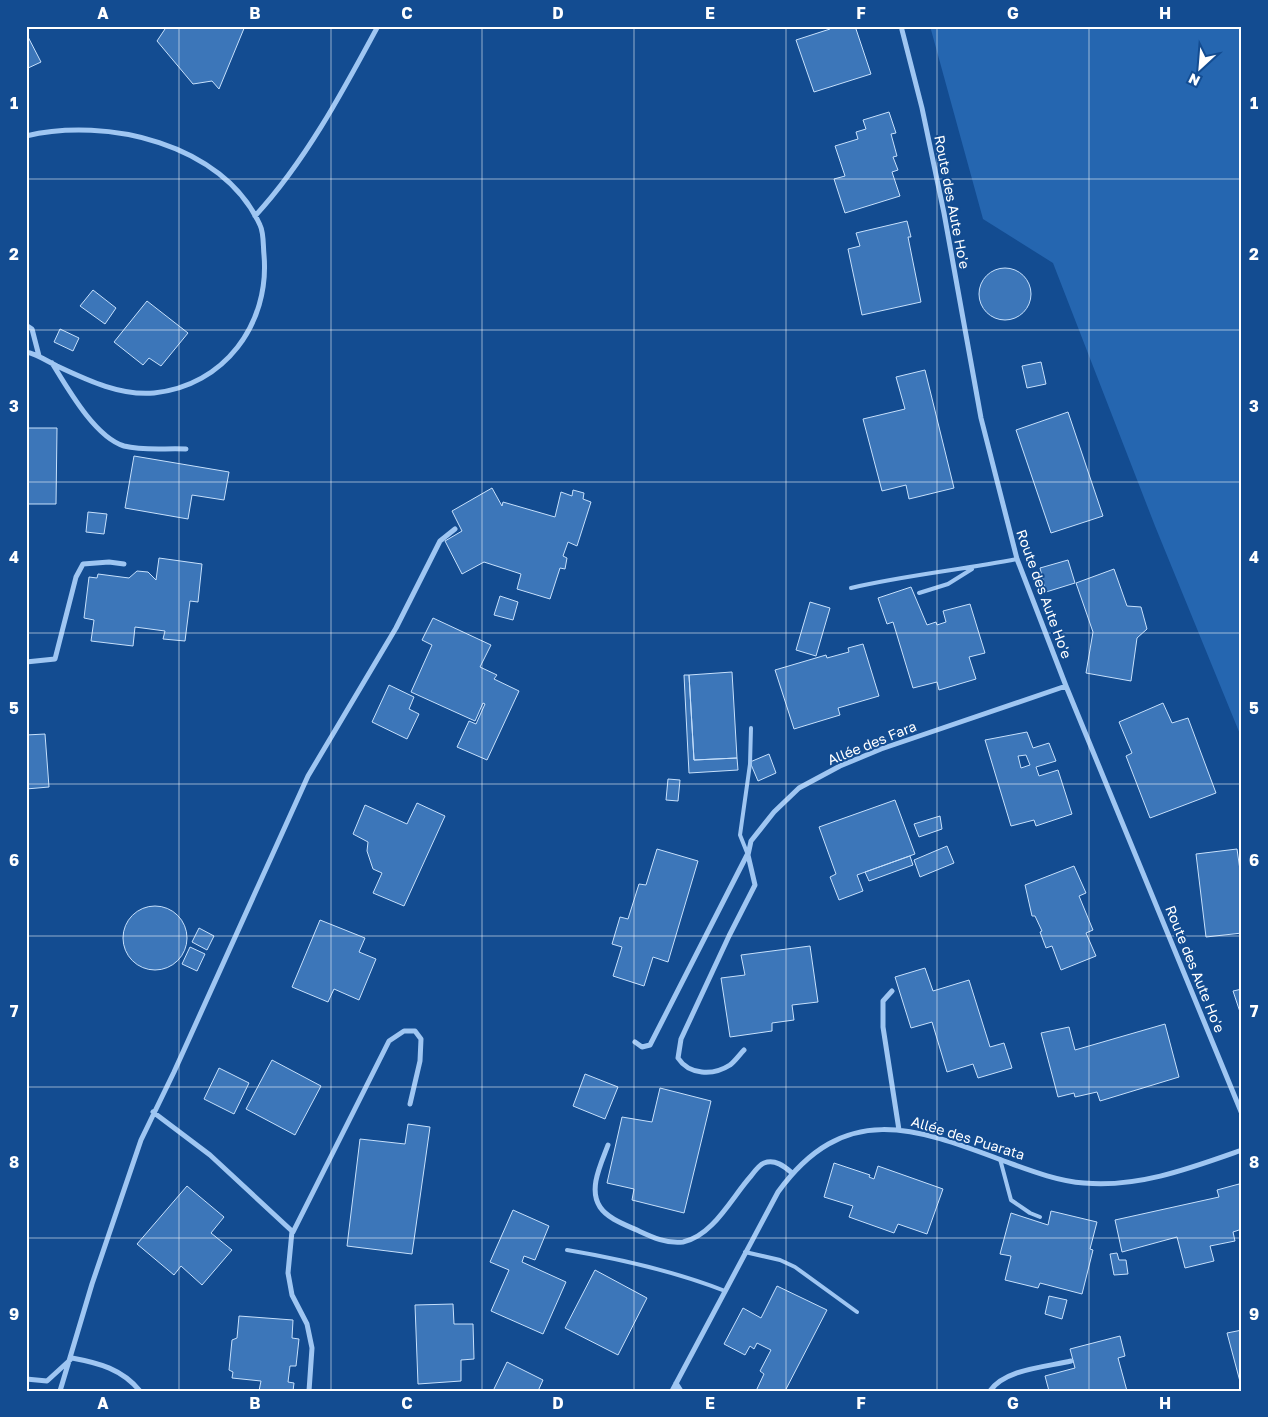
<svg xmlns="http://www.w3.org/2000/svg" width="1268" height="1417" viewBox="0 0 1268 1417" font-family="'Golos Text',sans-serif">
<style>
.green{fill:#2566b0}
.building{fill:#3c76b9;stroke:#c6e0fc;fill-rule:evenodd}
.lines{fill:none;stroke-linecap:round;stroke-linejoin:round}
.lane{stroke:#9fc6f2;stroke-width:4}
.street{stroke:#9fc6f2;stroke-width:5}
.grid{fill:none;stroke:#fff;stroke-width:1;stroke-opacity:0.55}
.labels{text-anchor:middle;stroke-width:4;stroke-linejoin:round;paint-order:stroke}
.street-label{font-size:14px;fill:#fff;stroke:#134c91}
.neatline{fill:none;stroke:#fff;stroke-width:2}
.grid-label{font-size:16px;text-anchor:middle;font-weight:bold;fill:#fff}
</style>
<rect width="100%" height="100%" fill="#134c91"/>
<path class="green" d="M930,26H1242V739L1155,526L1053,263L983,219Z"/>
<path class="building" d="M167,26H245L219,89L212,81L193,84L157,41Z
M829,26H855L871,74L814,92L796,40L830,29Z
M26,33L41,62L26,69Z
M889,112L896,133L891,134L897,156L893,157L898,170L892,172L900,196L845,213L834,179L845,176L835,146L858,139L856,132L866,129L863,120Z
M907,221L911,237H908L921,302L862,315L848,249L860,246L856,233Z
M979 294a26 26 0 1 1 52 0a26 26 0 1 1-52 0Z
M93,290L116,308L105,324L80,306Z
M147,301L188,333L161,366L149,358L143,365L114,342Z
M60,329L79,338L73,351L54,342Z
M1041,362L1046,384L1027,388L1022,366Z
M925,370L954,488L909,499L906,485L882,491L863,419L905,409L896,377Z
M1068,412L1103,516L1051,533L1016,430Z
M26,428H57L56,504H26Z
M134,456L229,472L224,500L192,495L188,519L125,508Z
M492,488L502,506L503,502L555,517L561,492L572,496L573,490L584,493L583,499L591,502L577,546L568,542L563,556L567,558L565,569L560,568L550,599L517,589L521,574L484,562L462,574L445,541L462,531L452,511Z
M88,512L107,514L104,534L86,532Z
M159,558L202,564L198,602L190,601L185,641L163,639L165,631L135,627L133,646L91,641L94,620L84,618L89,577L97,578L98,574L129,578L137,571L148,572L156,580Z
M1068,560L1075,583L1046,592L1040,568Z
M1114,569L1127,606L1141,607L1147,629L1137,638L1131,681L1086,673L1093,632L1076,583Z
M911,587L927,625L936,622L937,625L946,622L943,611L970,604L985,653L969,657L976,679L939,690L937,682L913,688L893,622L887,624L878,598Z
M500,596L518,602L513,620L494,615Z
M810,602L830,608L816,656L796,650Z
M433,618L491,645L480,667L497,675L494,679L519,691L487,760L457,747L469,721L476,724L485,704L483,703L475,721L411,692L432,645L422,640Z
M863,644L879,696L838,708L840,715L794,729L775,670L826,655L827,658L849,652L848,648Z
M732,672L737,758L694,760L689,675Z
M684,675H689L694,760L737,758L738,770L689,773Z
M389,685L414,697L409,709L419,714L407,739L372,722Z
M1163,703L1172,723L1188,718L1216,793L1150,818L1126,756L1132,753L1119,722Z
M1027,732L1033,748L1049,743L1056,761L1036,767L1039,776L1058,770L1072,814L1036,826L1034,820L1011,826L985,740ZM1026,755L1030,765L1021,768L1018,756Z
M45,734L49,787L26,789V735Z
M769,754L776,773L758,781L750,762Z
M668,779L680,780L678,801L666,800Z
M895,800L915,854L857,875L863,891L839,900L830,877L836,874L819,827Z
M417,803L445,816L404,906L373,893L382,873L373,869L367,851L368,842L353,834L365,805L407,824Z
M940,816L942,829L919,837L914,824Z
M947,846L954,863L920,877L914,860Z
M657,849L698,861L668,962L653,957L644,986L613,976L622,947L612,944L620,917L628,919L639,884L646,885Z
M1237,849L1242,884V933L1206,937L1196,854Z
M910,856L913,865L869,881L865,872Z
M1074,866L1086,893L1079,896L1093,930L1086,933L1096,956L1061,970L1052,946L1046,948L1040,932L1042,931L1035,916H1032L1025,885Z
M123 938a32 32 0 1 1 64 0a32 32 0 1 1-64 0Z
M320,920L365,938L359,952L376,959L359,1000L334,989L328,1002L292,987Z
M199,928L214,936L207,950L192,942Z
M810,946L818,1002L792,1005L794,1020L772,1023V1031L730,1037L721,978L745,975L741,955Z
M190,947L205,954L197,971L182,964Z
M925,968L933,991L969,980L990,1047L1004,1043L1012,1068L978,1078L973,1064L947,1072L932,1022L911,1028L895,977Z
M1242,989V1018L1233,991Z
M1165,1024L1179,1077L1100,1101L1097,1092L1075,1097L1074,1093L1058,1097L1041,1033L1069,1027L1075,1050Z
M272,1060L321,1086L295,1135L246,1109Z
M219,1068L249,1083L234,1114L204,1099Z
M585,1074L618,1087L605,1119L573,1106Z
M660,1088L711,1101L684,1213L632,1200L634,1189L607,1183L622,1117L652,1122Z
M408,1124L430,1127L412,1254L347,1246L360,1139L405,1144Z
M834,1163L870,1175L869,1177L874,1179L878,1166L943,1189L927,1234L898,1224L894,1233L849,1217L853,1206L824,1197Z
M1239,1184L1242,1192V1229L1233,1232L1235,1241L1210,1246L1214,1261L1185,1268L1177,1237L1122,1252L1115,1220L1219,1197L1217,1190Z
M187,1186L224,1217L211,1233L232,1250L202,1285L181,1266L174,1275L137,1244Z
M513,1210L549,1226L535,1260L524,1256L522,1262L566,1282L543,1334L491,1311L509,1270L490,1262Z
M1051,1211L1097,1222L1090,1249L1093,1250L1082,1294L1040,1283L1038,1288L1005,1280L1011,1256L1000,1254L1011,1213L1048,1225Z
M1117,1253L1119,1260H1126L1128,1274L1114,1275L1110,1254Z
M595,1270L647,1298L618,1355L565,1328Z
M777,1286L827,1310L785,1391H756L764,1374L760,1371L771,1350L757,1343L754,1349L750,1346L745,1355L724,1344L743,1308L761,1318Z
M1049,1296L1067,1300L1062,1319L1045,1314Z
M453,1304L454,1324H473L474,1359L461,1360V1381L418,1384L415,1305Z
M239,1316L293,1320L292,1338L299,1339L296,1366H290L288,1382L294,1383L293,1391H259L261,1381L232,1378L233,1372L229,1370L232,1340L237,1338Z
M1242,1330V1389L1227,1333Z
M1120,1336L1125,1356L1118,1358L1127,1391H1049L1045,1376L1075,1368L1070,1349Z
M507,1362L543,1380L538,1391H493Z"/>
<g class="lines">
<path class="lane" d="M851,588C906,575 961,570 1017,559
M919,593L948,584L972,569
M748,855L740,835L750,764L751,728
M1000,1159L1011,1200L1030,1213L1040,1217
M567,1250C621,1259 674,1271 725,1291
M745,1252L780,1260L795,1267L857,1312"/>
<path class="street" d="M901,26L922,108L944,213L981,418L1017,559L1066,686L1242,1114
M26,136C106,117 223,143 260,225C264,233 263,246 264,255C270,324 224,386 154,393C120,396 87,380 57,366C47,361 37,354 26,352
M255,216C305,162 343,91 378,26
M26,325L32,329L39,356
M52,363C68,389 95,437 124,446C144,451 165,448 186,449
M26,662L55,659L76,577L83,564L109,562L124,564
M892,991L883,1001V1027L899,1130
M635,1042L642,1047L650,1045L747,855
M744,1050C740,1054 735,1061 730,1065C713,1076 689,1075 678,1058L681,1039L729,936L755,885L748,855L751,841L774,812L799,788L840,766L881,749L1066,686
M153,1112L210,1155L293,1232L389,1041L404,1031H415L421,1039L420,1061L410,1104
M608,1145C601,1164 588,1189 600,1207C608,1219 626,1225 639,1231C652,1237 667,1244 683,1242C713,1236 732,1197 751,1176C754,1172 759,1165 764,1163C775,1159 784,1166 792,1173
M292,1231L288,1273L292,1295L307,1324L312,1348L309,1391
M72,1358C99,1363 122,1369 140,1391
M26,1379L47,1381L70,1360
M676,1383L681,1391
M60,1391L92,1284L141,1140L174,1072L308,776L396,628L440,541L455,529
M672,1391L778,1192C844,1101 914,1127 1004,1161C1029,1170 1057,1181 1084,1183C1138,1188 1191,1168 1242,1150
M990,1391C1005,1369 1046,1367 1071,1361"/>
</g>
<path class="grid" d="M179,26V1391M331,26V1391M482,26V1391M634,26V1391M786,26V1391M937,26V1391M1089,26V1391M26,179H1242M26,330H1242M26,482H1242M26,633H1242M26,784H1242M26,936H1242M26,1087H1242M26,1238H1242"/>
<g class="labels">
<g class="street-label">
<text transform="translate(952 202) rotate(79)" y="5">Route des Aute Ho'e</text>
<text transform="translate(1044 594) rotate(70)" y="5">Route des Aute Ho'e</text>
<text transform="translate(872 743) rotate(-22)" y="5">Allée des Fara</text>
<text transform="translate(1195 969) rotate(68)" y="5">Route des Aute Ho'e</text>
<text transform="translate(968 1138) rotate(17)" y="5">Allée des Puarata</text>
</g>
</g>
<rect width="1268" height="1417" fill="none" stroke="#134c91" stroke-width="55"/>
<g transform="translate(1200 68) rotate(206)" stroke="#134c91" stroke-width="4" paint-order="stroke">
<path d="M0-4L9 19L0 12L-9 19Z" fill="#ffffff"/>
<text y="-8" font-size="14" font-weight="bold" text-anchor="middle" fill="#ffffff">N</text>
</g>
<rect x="28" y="28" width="1212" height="1362" class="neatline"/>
<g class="grid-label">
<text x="103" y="19">A</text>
<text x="255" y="19">B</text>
<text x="407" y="19">C</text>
<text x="558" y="19">D</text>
<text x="710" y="19">E</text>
<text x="861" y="19">F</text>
<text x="1013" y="19">G</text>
<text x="1165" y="19">H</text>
<text x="14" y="109">1</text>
<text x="1254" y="109">1</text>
<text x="14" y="260">2</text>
<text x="1254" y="260">2</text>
<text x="14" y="412">3</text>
<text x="1254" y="412">3</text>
<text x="14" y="563">4</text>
<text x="1254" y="563">4</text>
<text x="14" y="714">5</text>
<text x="1254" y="714">5</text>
<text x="14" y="866">6</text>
<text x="1254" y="866">6</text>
<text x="14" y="1017">7</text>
<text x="1254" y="1017">7</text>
<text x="14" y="1168">8</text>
<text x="1254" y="1168">8</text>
<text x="14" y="1320">9</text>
<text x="1254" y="1320">9</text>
<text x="103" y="1409">A</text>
<text x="255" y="1409">B</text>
<text x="407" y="1409">C</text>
<text x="558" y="1409">D</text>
<text x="710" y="1409">E</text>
<text x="861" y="1409">F</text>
<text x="1013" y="1409">G</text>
<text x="1165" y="1409">H</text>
</g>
</svg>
